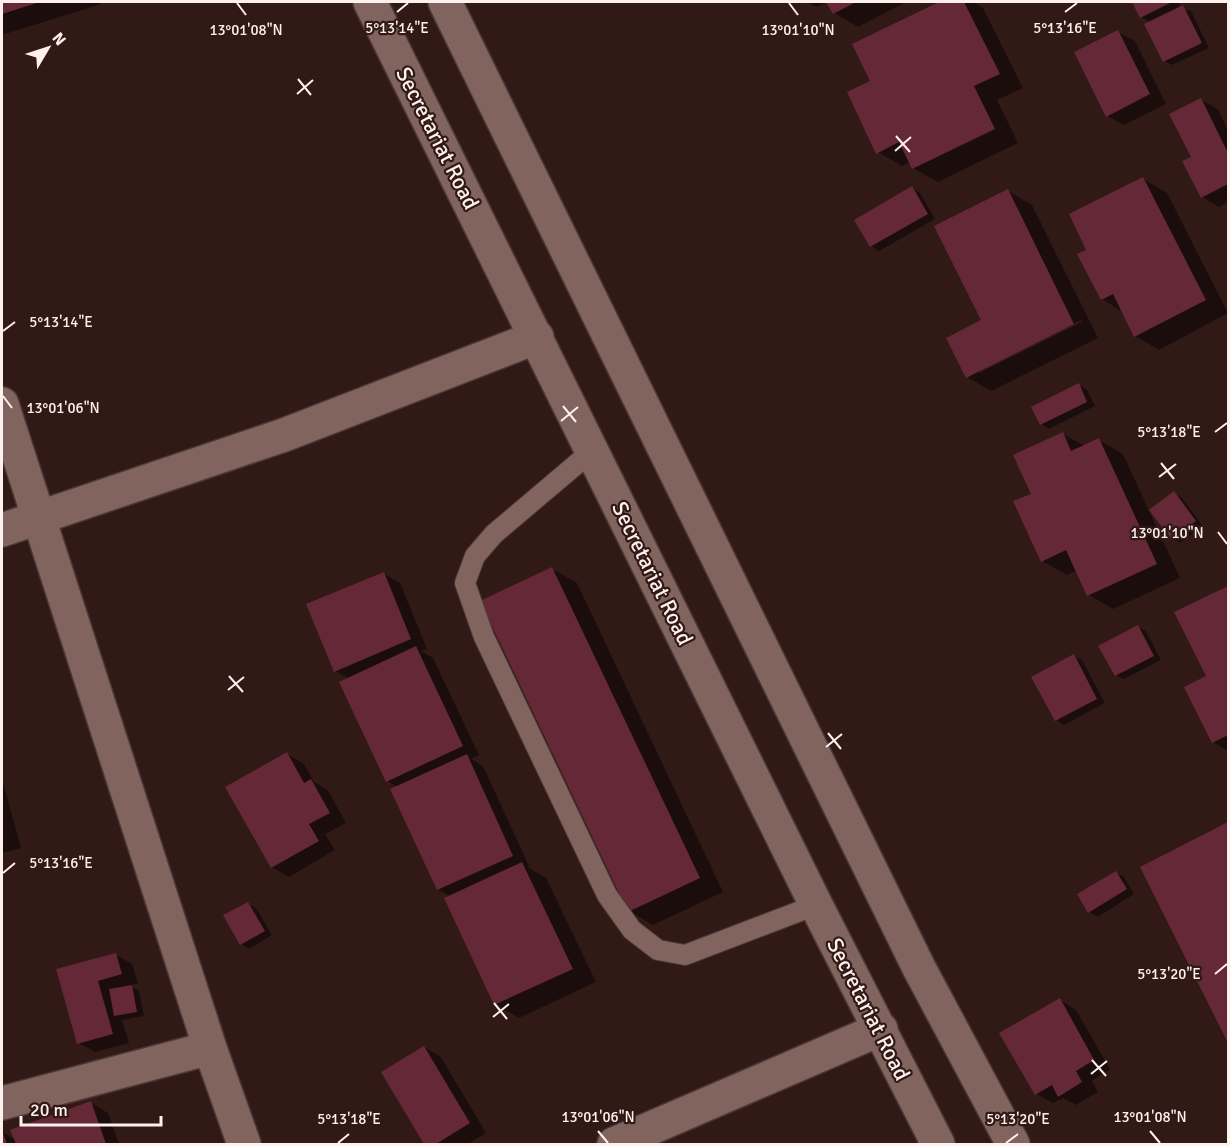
<svg xmlns="http://www.w3.org/2000/svg" width="1230" height="1146" viewBox="0 0 1230 1146" font-family="Signika,sans-serif">
<style>
.shadow{fill:#0007;fill-rule:evenodd}
.building{fill:#652837}
.lines{fill:none;stroke-linecap:round;stroke-linejoin:round}
.service-casing{stroke:#4b3836;stroke-width:22}
.minor-casing{stroke:#4b3836;stroke-width:36}
.service{stroke:#81645e;stroke-width:20}
.minor{stroke:#81645e;stroke-width:33}
.ticks{fill:none;stroke:#fef0ed;stroke-width:2}
.labels{text-anchor:middle;stroke-width:4.5;stroke-linejoin:round;paint-order:stroke}
.street-label{font-size:22px;fill:#fef0ed;stroke:#311a15}
.ticks-label{font-size:15px;text-anchor:middle;fill:#fef0ed;stroke:#311a15;stroke-width:4.5;stroke-linejoin:round;paint-order:stroke}
</style>
<rect width="100%" height="100%" fill="#311a15"/>
<path class="shadow" d="M2,2H100L101,4L2,35Z
M807,2H828L817,7Z
M828,2H906L858,27L834,13Z
M943,2H973L983,8L1023,88L997,100L1018,143L938,182L913,168L910,162L902,166L878,152L872,81L854,44Z
M1134,2H1178L1181,8L1191,11L1209,48L1172,65L1164,61L1151,22L1141,17Z
M1118,32L1135,41L1166,104L1124,125L1107,116Z
M1201,100L1218,109L1228,131V202L1219,207L1202,197L1193,158Z
M1143,179L1167,193L1228,313L1159,350L1135,336L1123,312L1102,299L1088,250Z
M912,188L920,193L935,219L879,251L871,246Z
M1008,191L1032,205L1098,338L991,391L967,377L983,321ZM1081,320L1082,322L979,373V370Z
M1079,385L1087,390L1095,406L1049,429L1041,424Z
M1063,434L1085,446L1099,440L1123,454L1180,578L1113,609L1089,595L1077,570L1067,575L1042,561L1033,494Z
M1174,493L1182,498L1203,526L1180,543L1172,538L1151,510Z
M552,569L577,583L723,892L653,925L629,911Z
M384,574L400,583L427,649L421,651L433,658L479,755L471,759L483,766L529,866L527,867L546,878L596,982L519,1018L495,1004L451,897L438,889L398,787L387,781L350,679L335,671Z
M1228,587V751L1213,742L1208,677L1176,613Z
M1138,627L1146,631L1161,660L1124,679L1116,675Z
M1074,656L1082,660L1105,703L1064,725L1056,720Z
M287,754L304,764L314,782L328,790L346,823L325,834L335,850L289,877L272,867Z
M2,779L21,848L2,853Z
M1228,824V1039L1142,867Z
M1116,873L1124,877L1134,894L1098,917L1089,912L1079,895Z
M248,904L256,908L272,935L249,949L241,944Z
M115,954L132,964L138,983L130,986L139,991L144,1016L122,1020L129,1043L95,1052L78,1043L58,970Z
M1060,1000L1076,1010L1110,1069L1092,1081L1098,1092L1076,1105L1063,1098L1053,1103L1036,1094Z
M424,1047L441,1057L486,1133L468,1144H426L383,1073Z
M91,1103L108,1113L119,1144H2V1132L16,1140Z"/>
<path class="building" d="M2,2H40L2,14Z
M826,2H856L833,14Z
M939,2H964L1000,74L974,86L995,129L912,169L899,142L876,154L847,92L870,81L852,44Z
M1132,2H1172L1140,18Z
M1183,5L1202,43L1163,62L1144,24Z
M1118,30L1150,94L1106,117L1074,52Z
M1201,98L1228,153V184L1201,198L1182,161L1191,157L1169,114Z
M1143,177L1206,300L1134,337L1113,294L1101,300L1077,254L1086,250L1069,214Z
M912,186L928,214L870,247L854,220Z
M1008,189L1074,324L966,378L946,338L981,320L934,226Z
M1079,383L1087,402L1040,425L1031,407Z
M1063,432L1071,451L1099,438L1157,564L1087,596L1066,550L1041,562L1013,501L1031,494L1013,455Z
M1174,491L1196,521L1171,539L1149,510Z
M552,567L700,878L628,912L480,601Z
M384,572L411,639L334,672L306,604Z
M1228,586V735L1212,743L1184,687L1206,676L1174,612Z
M1138,625L1154,656L1115,676L1098,646Z
M416,646L463,746L386,782L339,682Z
M1074,654L1097,699L1055,721L1031,677Z
M287,752L304,783L311,779L330,813L309,824L319,841L271,868L225,787Z
M467,754L513,856L437,890L390,789Z
M1228,822V1043L1140,867Z
M522,862L573,969L494,1005L444,898Z
M1116,871L1127,889L1088,913L1077,894Z
M248,902L265,931L240,945L223,915Z
M116,953L122,974L98,981L113,1034L77,1044L56,969Z
M132,985L137,1012L114,1016L109,989Z
M1060,998L1094,1060L1076,1071L1082,1082L1058,1097L1052,1085L1035,1095L999,1033Z
M424,1046L470,1123L436,1144H424L381,1072Z
M91,1101L106,1144H16L10,1130Z
M2,1130L7,1144H2Z"/>
<g class="lines">
<defs>
<path id="service" d="M592,451L494,534L475,556L465,583L484,637L607,895L632,930L658,950L685,955L816,905"/>
<path id="minor" d="M370,2L816,905L938,1144
M445,2L919,968L1013,1144
M2,404L210,1048L244,1144
M2,530L284,435L537,337
M2,1103L210,1048
M614,1144L881,1029"/>
</defs>
<use href="#service" class="service-casing"/>
<use href="#minor" class="minor-casing"/>
<use href="#service" class="service"/>
<use href="#minor" class="minor"/>
</g>
<path class="ticks" d="M237,3L246,15M789,3L798,15M397,12L408,3M1065,12L1077,3M298,79L311,95M297,94L313,80M896,136L910,152M895,151L911,137M3,331L15,322M3,396L12,408M563,406L576,422M561,421L578,407M1215,432L1227,423M1161,463L1174,479M1159,477L1176,464M1218,532L1227,544M229,676L243,692M228,690L244,677M828,733L841,749M826,747L842,734M3,873L15,863M1215,974L1227,964M494,1003L507,1019M493,1017L509,1004M1092,1060L1106,1076M1091,1074L1107,1061M598,1131L608,1143M1150,1131L1160,1143M338,1143L349,1134M1006,1143L1018,1134"/>
<g class="labels">
<g class="street-label">
<text transform="translate(438 138) rotate(63)" y="8">Secretariat Road</text>
<text transform="translate(653 573) rotate(64)" y="8">Secretariat Road</text>
<text transform="translate(869 1009) rotate(63)" y="8">Secretariat Road</text>
</g>
</g>
<g class="ticks-label">
<text x="397" y="33">5°13'14"E</text>
<text x="1065" y="33">5°13'16"E</text>
<text x="246" y="35">13°01'08"N</text>
<text x="798" y="35">13°01'10"N</text>
<text x="61" y="327">5°13'14"E</text>
<text x="63" y="413">13°01'06"N</text>
<text x="1169" y="437">5°13'18"E</text>
<text x="1167" y="538">13°01'10"N</text>
<text x="61" y="868">5°13'16"E</text>
<text x="1169" y="979">5°13'20"E</text>
<text x="598" y="1122">13°01'06"N</text>
<text x="1150" y="1122">13°01'08"N</text>
<text x="349" y="1124">5°13'18"E</text>
<text x="1018" y="1124">5°13'20"E</text>
</g>
<rect width="1230" height="1146" fill="none" stroke="#fef0ed" stroke-width="6"/>
<g transform="translate(48 48) rotate(51)" stroke="#311a15" stroke-width="4.5" paint-order="stroke">
<path d="M0-4.5L10 22L0 15L-10 22Z" fill="#fef0ed"/>
<text y="-9" font-size="16" font-weight="bold" text-anchor="middle" fill="#fef0ed">N</text>
</g>
<path d="M21 1116v9h140v-9" fill="none" stroke="#fef0ed" stroke-width="3"/>
<text x="30" y="1116" font-size="18" fill="#fef0ed" stroke="#311a15" stroke-width="4.5" paint-order="stroke">20 m</text>
</svg>
